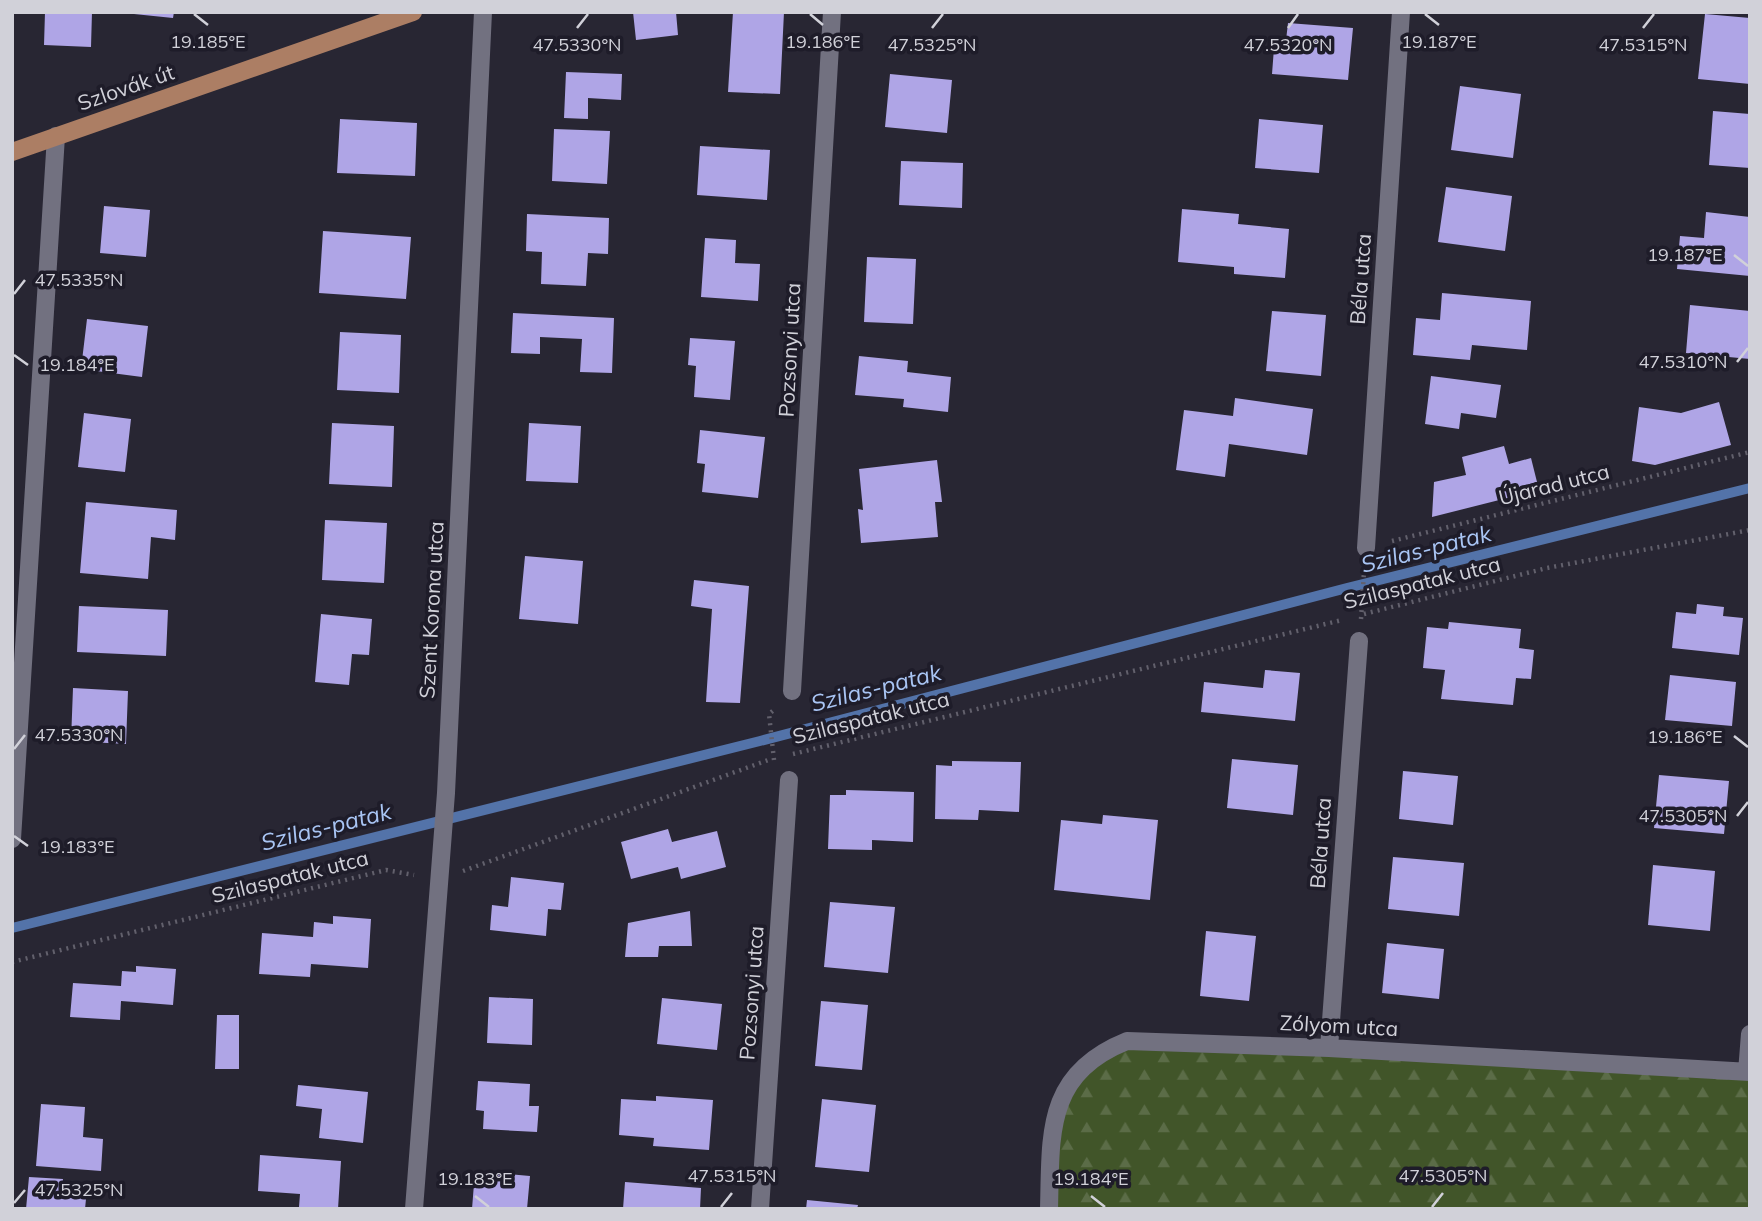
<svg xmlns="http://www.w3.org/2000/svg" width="1762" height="1221" viewBox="0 0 1762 1221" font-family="Mulish,sans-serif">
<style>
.forest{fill:url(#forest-firs)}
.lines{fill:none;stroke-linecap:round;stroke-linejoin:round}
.stream{stroke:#5373a9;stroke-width:10}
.building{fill:#afa5e6}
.path{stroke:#62606c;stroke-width:4.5;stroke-dasharray:2 5;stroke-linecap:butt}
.minor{stroke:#727180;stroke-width:18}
.major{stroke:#ac7e64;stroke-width:18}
.ticks{fill:none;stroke:#d1d1d9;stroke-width:2.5}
.labels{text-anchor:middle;stroke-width:7;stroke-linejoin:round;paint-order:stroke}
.street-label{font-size:21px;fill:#d1d1d9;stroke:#1e1c29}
.water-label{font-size:23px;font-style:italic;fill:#a9c5f4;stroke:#1e1c29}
.ticks-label{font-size:18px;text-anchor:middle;fill:#d1d1d9;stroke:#1e1c29;stroke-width:7;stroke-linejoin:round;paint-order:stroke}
</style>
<defs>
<pattern id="forest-firs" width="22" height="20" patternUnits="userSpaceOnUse" patternTransform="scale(1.75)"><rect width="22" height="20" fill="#415529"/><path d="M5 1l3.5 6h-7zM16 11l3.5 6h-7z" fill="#5b6c47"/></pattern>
</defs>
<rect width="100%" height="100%" fill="#282633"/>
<path class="forest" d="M1127,1041L1750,1072V1209H1049L1050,1150L1070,1082Z"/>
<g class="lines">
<path class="stream" d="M12,928L760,741L1347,588L1750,488"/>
</g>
<path class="building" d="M45,12H92L91,47L44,45Z
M135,12H174L173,18L134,14Z
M633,12H676L678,35L636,40Z
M733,12H784L780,94L728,92Z
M1705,14L1750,18V84L1698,79Z
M1288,23L1353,28L1348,80L1272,74L1274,48L1285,49Z
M566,72L622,74L621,100L588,98V119L564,118Z
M890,74L952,80L947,133L885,127Z
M1460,86L1521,94L1513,158L1451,150Z
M1713,111L1750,114V168L1709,165Z
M340,119L417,123L415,176L337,173Z
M1259,119L1323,125L1319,173L1255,168Z
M554,129L610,131L607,184L552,181Z
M700,146L770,150L767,200L697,195Z
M901,161L963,163L962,208L899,205Z
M1446,187L1512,196L1505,251L1438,242Z
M104,206L150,210L146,257L100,253Z
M1182,209L1239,214L1238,224L1289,229L1285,278L1234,274V267L1178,262Z
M1706,212L1750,217V276L1677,269L1680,236L1704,238Z
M527,214L609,218L608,254L588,253L586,286L541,284L542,252L526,251Z
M323,231L411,237L406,299L319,293Z
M705,238L736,240L735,263L760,264L758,301L701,297Z
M867,257L916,259L913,324L864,322Z
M1442,293L1531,301L1527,350L1472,345L1470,360L1413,355L1416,318L1440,320Z
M1690,305L1750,311V359L1686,353Z
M1272,311L1326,315L1321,376L1266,371Z
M513,313L614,318L612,373L580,372L582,339L540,337V354L511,353Z
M87,319L148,326L142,377L81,369Z
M340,332L401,335L399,393L337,390Z
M690,338L735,341L730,400L694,397L696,366L688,365Z
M859,356L908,361L907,372L951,377L948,412L903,407L904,399L855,395Z
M1431,376L1501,385L1496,418L1461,413L1459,429L1425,424Z
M1235,398L1313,409L1307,455L1229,444L1225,477L1176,470L1184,410L1233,416Z
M1719,402L1731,445L1655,465L1632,461L1639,407L1681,413Z
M84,413L131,419L125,472L78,467Z
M332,423L394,426L392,487L329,484Z
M529,423L581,426L578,483L526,481Z
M700,430L765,437L758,498L702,492L705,464L697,463Z
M1504,446L1509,464L1531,458L1539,490L1432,517L1434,482L1466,475L1462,457Z
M937,460L942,502H935L938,537L861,543L858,509L863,510L859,469Z
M86,502L177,510L175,540L151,537L148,579L80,573Z
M325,520L387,523L384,583L322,580Z
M525,556L583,561L578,624L519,619Z
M694,580L749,586L740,703L706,702L712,609L691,606Z
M1697,604L1724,607L1723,616L1743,618L1739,655L1672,648L1676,612L1696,614Z
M79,606L168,610L166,656L77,652Z
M321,614L372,619L369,655L352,654L349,685L315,682Z
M1449,622L1521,629L1519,648L1534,650L1531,679L1516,678L1513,705L1441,699L1445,670L1423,668L1427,627L1448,629Z
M1265,670L1300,673L1295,721L1201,712L1204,682L1263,688Z
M1670,675L1736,682L1732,726L1665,720Z
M73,688L128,691L126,744L71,741Z
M1232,759L1298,765L1293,815L1227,808Z
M952,761L1021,762L1019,812L979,810L978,820L935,819L936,765L952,766Z
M1403,771L1458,776L1453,825L1399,819Z
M1659,775L1729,781L1724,834L1654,828Z
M846,790L914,792L913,842L872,840V850L828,849L830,795H846Z
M1103,815L1158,820L1150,900L1054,890L1061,820L1102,824Z
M668,829L672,842L717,831L726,867L681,879L678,867L631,879L621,842Z
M1393,857L1464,863L1459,916L1388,909Z
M1653,865L1715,871L1710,931L1648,925Z
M511,877L564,883L561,910L548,909L546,936L490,930L492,905L508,907Z
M830,902L895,907L888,973L824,967Z
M690,911L692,946H659L658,957H625L628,923Z
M333,916L371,919L368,968L311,964L310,977L259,974L262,933L313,937L314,922L333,924Z
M1206,931L1256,936L1249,1001L1200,996Z
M1387,943L1444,949L1439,999L1382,993Z
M136,966L176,969L173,1005L121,1001L120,1020L70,1017L73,983L121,986L122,971L136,972Z
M489,997L533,999L532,1045L487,1043Z
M662,998L722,1004L717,1050L657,1044Z
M821,1001L868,1005L862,1070L815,1066Z
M217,1015H239V1069H215Z
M478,1081L530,1084L529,1106H539L537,1132L483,1129L484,1111L476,1110Z
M298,1085L368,1092L363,1143L319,1138L322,1109L296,1106Z
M656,1096L713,1100L709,1150L653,1146L654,1138L619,1135L621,1099L656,1101Z
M822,1099L876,1105L869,1172L815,1167Z
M41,1104L85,1107L83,1137L103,1139L101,1171L36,1166Z
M260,1155L341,1161L338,1209L299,1207L300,1194L258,1191Z
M475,1171L530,1176L527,1209H472Z
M29,1177L63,1179L62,1188L87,1189L85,1209H26Z
M625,1182L701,1188L700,1209H623Z
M807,1200L858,1205L857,1209H806Z"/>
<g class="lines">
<path class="path" d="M1392,541L1750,452
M1364,614L1547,568L1750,530
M1361,619L1364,572
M793,754L1342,620
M774,760L769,714L775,709
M463,871L771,759
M12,962L386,870L414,875"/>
<path class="minor" d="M1366,548L1401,12
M792,691L832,12
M12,839L56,136
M1329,1048L1359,641
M1747,1072L1750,1034
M414,1209L446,793L483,12
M760,1209L789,780
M1049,1209C1051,1133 1045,1074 1127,1041L1329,1048L1750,1072"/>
<path class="major" d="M12,152L413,12"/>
</g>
<path class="ticks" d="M194,14L208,25M810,14L823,25M1425,14L1439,25M577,28L588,14M932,28L943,14M1288,28L1298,14M1643,28L1654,14M1734,255L1748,266M14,294L25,280M14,355L28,365M1737,362L1748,348M1734,736L1748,747M14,749L25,735M1737,816L1748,802M14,836L28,846M475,1196L489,1207M1091,1196L1105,1207M14,1203L25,1190M721,1207L732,1193M1432,1207L1443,1193"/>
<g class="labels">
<g class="street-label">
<text transform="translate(126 88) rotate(-19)" y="7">Szlovák út</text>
<text transform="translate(1361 279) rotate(-86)" y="7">Béla utca</text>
<text transform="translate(790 350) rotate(-87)" y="7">Pozsonyi utca</text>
<text transform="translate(1554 485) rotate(-14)" y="7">Újarad utca</text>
<text transform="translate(1422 583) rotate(-14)" y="7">Szilaspatak utca</text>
<text transform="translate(432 610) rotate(-87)" y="7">Szent Korona utca</text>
<text transform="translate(871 718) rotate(-14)" y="7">Szilaspatak utca</text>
<text transform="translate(1321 843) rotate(-86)" y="7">Béla utca</text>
<text transform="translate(290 877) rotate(-14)" y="7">Szilaspatak utca</text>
<text transform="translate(752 993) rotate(-86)" y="7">Pozsonyi utca</text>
<text transform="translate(1339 1026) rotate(3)" y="7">Zólyom utca</text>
</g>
<g class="water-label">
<text transform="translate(1426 549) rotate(-14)" y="8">Szilas-patak</text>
<text transform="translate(876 688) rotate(-14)" y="8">Szilas-patak</text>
<text transform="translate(326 827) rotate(-14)" y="8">Szilas-patak</text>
</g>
</g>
<g class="ticks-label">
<text x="208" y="48">19.185°E</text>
<text x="823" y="48">19.186°E</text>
<text x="1439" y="48">19.187°E</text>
<text x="577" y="51">47.5330°N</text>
<text x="932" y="51">47.5325°N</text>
<text x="1288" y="51">47.5320°N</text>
<text x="1643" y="51">47.5315°N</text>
<text x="1685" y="261">19.187°E</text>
<text x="79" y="286">47.5335°N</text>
<text x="1683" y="368">47.5310°N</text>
<text x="77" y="371">19.184°E</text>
<text x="79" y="741">47.5330°N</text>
<text x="1685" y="743">19.186°E</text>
<text x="1683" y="822">47.5305°N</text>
<text x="77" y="853">19.183°E</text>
<text x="732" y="1182">47.5315°N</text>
<text x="1443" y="1182">47.5305°N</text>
<text x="475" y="1185">19.183°E</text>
<text x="1091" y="1185">19.184°E</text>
<text x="79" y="1196">47.5325°N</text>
</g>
<rect width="1762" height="1221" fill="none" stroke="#d1d1d9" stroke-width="28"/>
</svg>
